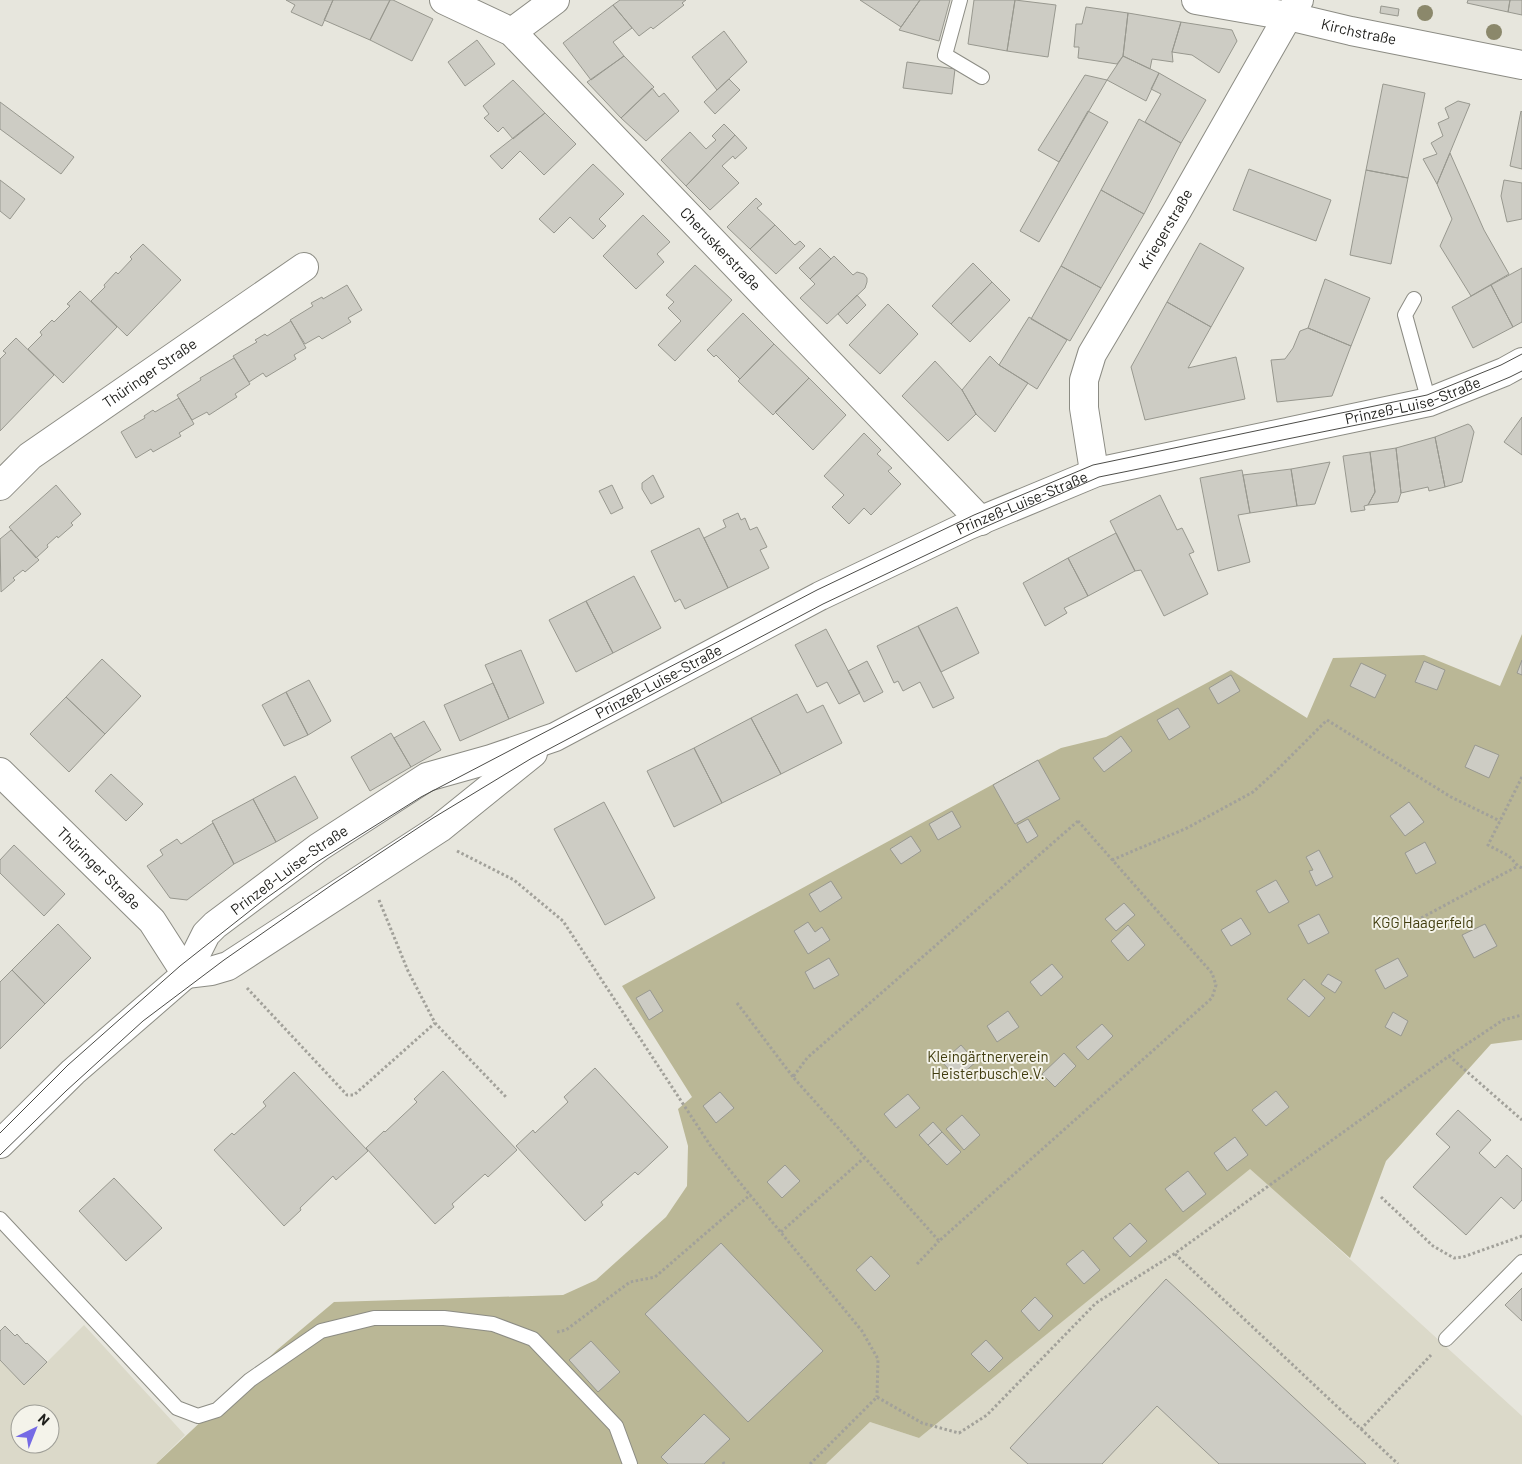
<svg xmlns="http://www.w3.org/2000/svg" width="1522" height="1464" viewBox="0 0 1522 1464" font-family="Barlow,sans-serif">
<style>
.built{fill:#dbd9c9;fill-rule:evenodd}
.green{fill:#bab796}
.building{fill:#cdccc4;stroke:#98988f}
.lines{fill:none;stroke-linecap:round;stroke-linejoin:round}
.service-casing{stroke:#8c8c84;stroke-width:16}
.minor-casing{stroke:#8c8c84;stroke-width:30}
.tertiary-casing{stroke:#8c8c84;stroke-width:30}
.secondary-casing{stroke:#8c8c84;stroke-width:30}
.path{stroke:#a2a19a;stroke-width:3;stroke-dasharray:2.5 2.5;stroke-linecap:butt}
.service{stroke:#fff;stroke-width:14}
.minor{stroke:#fff;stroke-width:28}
.tertiary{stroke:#fff;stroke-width:28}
.secondary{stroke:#fff;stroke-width:28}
.tram{stroke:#4c4c48;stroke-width:1}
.tree{fill:#8b886b}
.labels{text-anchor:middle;stroke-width:4;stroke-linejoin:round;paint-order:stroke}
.street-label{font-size:15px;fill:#20201d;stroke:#f4f3ea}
.park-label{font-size:15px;fill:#403c0e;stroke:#f4f3ea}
</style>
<rect width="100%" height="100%" fill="#e7e6dd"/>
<path class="built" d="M1250,1168L1522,1416V1464H826L870,1422L919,1438Z
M84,1325L185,1435L156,1464H0V1360L24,1385ZM20,1414H50V1444H20Z"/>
<path class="green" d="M1522,634V1040L1491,1044L1386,1161L1350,1258L1250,1169L919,1438L870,1422L826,1464H156L277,1350L334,1302L563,1295L596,1280L666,1217L687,1186L688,1146L678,1109L692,1097L622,986L1038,760L1061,748L1106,737L1231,670L1307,718L1333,658L1424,655L1500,686Z"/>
<path class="building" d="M286,0H333L322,26L291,12L295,5Z
M333,0H390L370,40L324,20Z
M390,0H393L433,19L412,61L370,40Z
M620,0H686L682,3L684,5L653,29L651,27L639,36L613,5Z
M860,0H920L901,27Z
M920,0H950L939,41L899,30Z
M974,0H1015L1007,51L968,44Z
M1015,0L1056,5L1048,57L1007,51Z
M1468,0H1510L1508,12L1467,3Z
M1510,0H1522V15L1508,12Z
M613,5L632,28L613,42L624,56L591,80L563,43Z
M1381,6L1399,9L1398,16L1380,13Z
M1086,7L1128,13L1123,56L1117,64L1078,58L1079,47H1074L1076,24H1082Z
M1128,13L1181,22L1172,52L1173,62L1152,59L1150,69L1123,56Z
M1181,22L1232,30L1237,41L1219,73L1192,55L1172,52Z
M724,31L747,62L717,90L692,57Z
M477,40L495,64L465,86L448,62Z
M624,56L654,87L621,118L587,82Z
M1123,56L1159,73L1146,101L1107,80Z
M907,62L955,69L952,94L903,88Z
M1159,73L1206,100L1181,143L1145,122L1161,94L1151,89Z
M1085,75L1107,80L1059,162L1038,150Z
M729,79L740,90L715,114L704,102Z
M513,80L545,113L513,139L503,127L498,132L484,118L489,114L483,106Z
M1383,84L1425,93L1408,178L1366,170Z
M652,88L659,97L664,93L679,111L646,141L621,118Z
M1458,101L1470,104L1437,184L1423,159L1437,154L1431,143L1443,136L1438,123L1449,118L1445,108Z
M0,102L74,157L61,174L0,129Z
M1088,111L1108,122L1039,242L1020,231Z
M1521,111L1522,112V169L1510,166Z
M545,113L576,144L544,175L520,151L502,169L490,156Z
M1139,119L1181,143L1144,214L1101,190Z
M724,124L735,135L686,186L661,160L690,132L706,149L716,140L712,136Z
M735,135L747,148L735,159L733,156L722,166L739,183L710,210L686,186Z
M1450,153L1484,230L1509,274L1471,296L1440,246L1452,219L1437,184Z
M593,164L624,194L599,219L606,226L593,239L570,217L554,233L539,219Z
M1249,169L1331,200L1316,241L1233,210Z
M1366,170L1408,178L1391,264L1350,255Z
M0,180L25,199L10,219L0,211Z
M1504,180L1522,183V219L1507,222L1501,196Z
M1101,190L1144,214L1101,288L1061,266Z
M756,198L762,204L757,208L775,225L750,249L727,227Z
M643,215L670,242L657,254L664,262L636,289L603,256Z
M775,225L795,245L800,241L805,246L776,274L750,249Z
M1200,243L1244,268L1211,327L1167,302Z
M143,244L181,280L127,336L91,301L105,287L104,285L116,272L118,274L132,259L130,257Z
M820,248L831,259L810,279L799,268Z
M834,256L853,275L857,272L864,274L867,278V282L865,288L827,324L800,298L815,284L810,279Z
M973,263L992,282L951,324L932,306Z
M695,265L732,300L675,361L658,345L681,321L668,308L674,302L666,295Z
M1061,266L1101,288L1070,341L1031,319Z
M1522,268V322L1513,327L1491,285Z
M1325,279L1370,298L1351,346L1308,328Z
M992,282L1010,300L970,342L951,324Z
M347,285L362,310L348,318L351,322L322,339L319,336L305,344L290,320L313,306L311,303L322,297L323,299Z
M1491,285L1513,327L1473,348L1452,307Z
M80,291L117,327L63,383L28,349L42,335L40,332L52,320L54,322L70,306L67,304Z
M857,295L866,305L847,324L838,314Z
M1167,302L1211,327L1188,368L1236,357L1245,399L1145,420L1131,367Z
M888,304L918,334L880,374L849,345Z
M743,313L774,344L740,379L716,355L714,357L707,350Z
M1029,317L1067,340L1037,389L999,365Z
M291,321L306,348L294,355L296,359L266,377L263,373L249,382L233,356L257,342L255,340L265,334L267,336Z
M1308,328L1351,346L1332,396L1277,402L1271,360L1285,359L1293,348L1300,331Z
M16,338L54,375L0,431V359L6,353L3,351Z
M774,344L809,378L773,415L738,381Z
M990,356L999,365L1028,383L995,432L976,414L962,390Z
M234,358L250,384L235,394L237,397L209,415L207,412L192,420L177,395L201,380L200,378Z
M935,361L962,390L976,414L948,441L902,396Z
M809,378L846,415L813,450L775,412Z
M179,398L194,424L179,433L181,436L153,452L151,449L136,458L121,432L145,418L144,416L153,410L155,412Z
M1522,417V455L1504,442Z
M1468,424L1471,426L1474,432L1462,482L1445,487L1435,437Z
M864,433L881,450L877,454L892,468L888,471L901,484L871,515L864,508L849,524L832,507L844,495L824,476Z
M1435,437L1445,487L1429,491L1428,487L1401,493L1396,448Z
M1396,448L1401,493L1398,502L1368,505L1375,492L1370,452Z
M1370,452L1375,492L1368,505L1364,506L1365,510L1351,512L1343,456Z
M1330,462L1315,504L1297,506L1291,469Z
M1291,469L1297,506L1250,513L1243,475Z
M1242,470L1250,513L1238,515L1250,562L1218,571L1200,478Z
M653,475L664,497L651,504L642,489V483Z
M56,485L81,514L71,523L73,525L58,538L57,536L47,545L48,547L36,558L9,527Z
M612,485L623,508L611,514L599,491Z
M1160,495L1177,530L1182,528L1194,552L1189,554L1208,594L1164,616L1141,570L1135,571L1110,521Z
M738,513L741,520L745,518L750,530L757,527L767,547L760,550L769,568L728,588L704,538L726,527L723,520Z
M699,528L728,588L685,609L680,599L675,602L651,551Z
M11,530L39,560L25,572L23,570L13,578L15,580L1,592L0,539Z
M1116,533L1135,571L1088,596L1068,558Z
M1068,558L1088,596L1064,608L1067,613L1045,626L1023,583Z
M634,576L661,628L613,653L586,601Z
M586,601L613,653L576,672L549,620Z
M957,607L979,653L941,672L918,626Z
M918,626L954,698L933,708L920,682L903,691L898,681L894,683L877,646Z
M826,629L860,693L839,704L827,682L817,687L795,645Z
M521,650L544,703L509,719L485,665Z
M102,659L141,696L105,734L66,697Z
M1522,660V675L1517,673Z
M867,661L883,692L864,702L848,671Z
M1424,661L1445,670L1437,690L1415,682Z
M1361,663L1386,675L1375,698L1350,686Z
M1231,675L1240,691L1218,704L1209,688Z
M309,680L331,721L308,735L286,692Z
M493,683L509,719L460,741L444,705Z
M286,692L308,735L284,746L262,705Z
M797,694L807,713L823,705L842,743L781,774L751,718Z
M66,697L105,734L69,772L30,734Z
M1178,708L1190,727L1169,740L1157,720Z
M751,718L781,774L722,803L694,748Z
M424,721L441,750L411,767L394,738Z
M391,733L411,767L370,791L351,757Z
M1121,736L1132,751L1104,772L1093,758Z
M1475,745L1499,755L1489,778L1465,767Z
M694,748L722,803L674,827L647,771Z
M1038,760L1060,799L1015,824L993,785Z
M111,774L143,804L126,821L95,791Z
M295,776L318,818L276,842L253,799Z
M253,799L276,842L234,864L212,821Z
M604,802L655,898L605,925L554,829Z
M1409,802L1424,822L1405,836L1390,816Z
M952,811L961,827L938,840L929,824Z
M1028,819L1038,836L1027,843L1017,825Z
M213,823L234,864L187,900L170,898L147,866L163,855L160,850L177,839L181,844Z
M911,836L921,851L901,864L890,849Z
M1425,842L1436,863L1416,874L1405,853Z
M14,845L65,894L44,916L0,873V860Z
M1319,850L1333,877L1316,886L1309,871L1313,870L1306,857Z
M1276,880L1289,902L1269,913L1256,891Z
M831,881L842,898L820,912L809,894Z
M1124,903L1135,915L1116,931L1105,919Z
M1319,914L1329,933L1308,944L1298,925Z
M1241,918L1251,934L1231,946L1221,930Z
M808,922L815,932L822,927L830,940L808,954L794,931Z
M58,924L91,958L45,1004L12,970Z
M1485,924L1497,946L1474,958L1462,935Z
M1128,925L1145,945L1128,961L1111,941Z
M829,958L839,975L814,989L805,972Z
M1398,958L1408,976L1385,989L1375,970Z
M1052,964L1063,977L1041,996L1030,982Z
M12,970L45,1004L0,1049V982Z
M1328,974L1342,982L1335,993L1321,984Z
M1304,979L1325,998L1309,1017L1287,999Z
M650,990L663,1011L649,1020L636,998Z
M1008,1011L1019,1027L997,1042L987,1026Z
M1393,1012L1408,1021L1401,1036L1385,1027Z
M1102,1024L1113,1036L1088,1060L1076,1047Z
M961,1045L976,1062L957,1078L942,1062Z
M1064,1053L1076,1066L1055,1087L1042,1074Z
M595,1068L668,1147L638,1175L635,1172L601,1202L603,1205L585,1221L516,1146L533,1130L535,1133L568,1102L564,1097Z
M443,1071L517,1150L488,1177L485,1174L452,1204L454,1207L435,1224L366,1148L384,1131L385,1132L417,1102L414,1099Z
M294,1072L368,1151L336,1180L333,1176L300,1208L301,1210L284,1226L214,1150L232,1133L234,1135L266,1106L263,1102Z
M1276,1091L1289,1107L1266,1126L1252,1110Z
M720,1092L734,1108L716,1123L703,1106Z
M908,1094L920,1108L896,1128L884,1114Z
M1458,1110L1491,1140L1479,1153L1495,1168L1507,1155L1522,1169V1200L1514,1209L1501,1197L1466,1235L1413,1187L1450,1147L1436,1134Z
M962,1115L980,1135L964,1150L946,1129Z
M933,1122L942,1132L928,1145L919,1135Z
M942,1132L961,1152L947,1165L928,1145Z
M1235,1137L1248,1155L1227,1171L1214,1153Z
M785,1165L800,1181L782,1198L767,1182Z
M1188,1171L1206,1194L1183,1212L1165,1189Z
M114,1178L162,1228L126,1261L79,1211Z
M1130,1223L1147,1241L1130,1257L1113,1238Z
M721,1243L823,1351L748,1422L645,1314Z
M1083,1250L1100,1270L1084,1284L1066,1264Z
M871,1256L890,1276L875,1291L856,1270Z
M1166,1279L1333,1434L1366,1464H1219L1157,1406L1102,1464H1028L1010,1448Z
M1522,1288V1321L1505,1305Z
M1035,1297L1053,1316L1039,1331L1021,1311Z
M5,1326L15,1336L17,1334L26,1344L27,1343L47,1362L24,1385L0,1360V1331Z
M986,1340L1003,1358L989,1372L971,1354Z
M591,1341L620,1372L598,1392L569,1360Z
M704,1414L730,1439L704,1464H668L661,1457Z"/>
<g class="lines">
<defs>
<path id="service" d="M960,0L945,55L982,77
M1414,299L1405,315L1429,402
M0,1219L177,1408L198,1416L217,1410L250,1380L321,1331L374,1318H444L493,1324L533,1339L616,1426L630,1464
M1446,1339L1522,1262"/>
<g id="minor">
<path id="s1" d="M444,0L512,32L981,521"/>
<path d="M512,32L555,0"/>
<path id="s2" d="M1097,472L1093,465L1084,408V380L1092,354L1178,209L1288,16L1299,0"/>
<path id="s3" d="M0,486L30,456L304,267"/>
<path id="s4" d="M0,772L152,921L186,974"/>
</g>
<g id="tertiary">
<path id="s5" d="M1196,0L1288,16L1351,31L1522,65"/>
</g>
<g id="secondary">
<path d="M186,974L211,971L228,966L440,828L533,753"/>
<path id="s6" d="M0,1144L73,1072L186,974L206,934L215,925L319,847L427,777L491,759L555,737L820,596L967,526L1097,472L1429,402L1504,372L1522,362"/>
</g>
</defs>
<use href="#service" class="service-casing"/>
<use href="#minor" class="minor-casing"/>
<use href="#tertiary" class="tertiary-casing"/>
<use href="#secondary" class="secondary-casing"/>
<path class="path" d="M1522,777L1488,845L1509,856L1518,866L1522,868
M1078,821L1212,973L1216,985L1212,998L939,1241L793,1077L807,1058Z
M457,851L514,880L563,921L712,1148L750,1195
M1112,860L1187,828L1253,792L1276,771L1327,720L1451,797L1500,821
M379,900L408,971L435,1023L506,1097
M1408,925L1518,866
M247,988L347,1095H354L435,1023
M737,1003L793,1077
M1449,1056L1522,1120
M1381,1197L1433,1246L1454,1258L1463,1257L1522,1236
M781,1232L864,1158
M1175,1254L1361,1429L1431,1355
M917,1264L939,1241
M557,1332L566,1330L630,1282L655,1277L750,1195L862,1331L878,1359L877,1397
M1361,1429L1398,1464
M723,1462L724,1464
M810,1464L877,1397L922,1423L959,1433L987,1415L1096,1303L1174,1254L1449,1056L1503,1020L1522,1015"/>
<use href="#service" class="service"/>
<use href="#minor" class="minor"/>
<use href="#tertiary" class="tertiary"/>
<use href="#secondary" class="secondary"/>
<path class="tram" d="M0,1133L68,1065L180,966L265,899L317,862L421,797L817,590L974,515L1093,465L1427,395L1501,365L1522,354
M0,1155L66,1091L143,1021L224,960L333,884L433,818L532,758L823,604L985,527L1099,477L1431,410L1510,377L1522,371"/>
</g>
<g class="tree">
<circle cx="1425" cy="13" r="8"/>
<circle cx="1494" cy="32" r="8"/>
</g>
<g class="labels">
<g class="street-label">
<text dy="5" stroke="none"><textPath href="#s5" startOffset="166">Kirchstraße</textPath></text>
<text dy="5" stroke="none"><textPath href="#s2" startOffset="266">Kriegerstraße</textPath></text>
<text dy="5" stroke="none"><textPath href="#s1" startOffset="376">Cheruskerstraße</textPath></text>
<text dy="5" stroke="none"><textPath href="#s3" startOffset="188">Thüringer Straße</textPath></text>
<text dy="5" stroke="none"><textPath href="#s6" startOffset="1630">Prinzeß-Luise-Straße</textPath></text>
<text dy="5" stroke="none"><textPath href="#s6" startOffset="1225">Prinzeß-Luise-Straße</textPath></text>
<text dy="5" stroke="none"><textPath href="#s6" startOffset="820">Prinzeß-Luise-Straße</textPath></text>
<text dy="5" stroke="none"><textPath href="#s4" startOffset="138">Thüringer Straße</textPath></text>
<text dy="5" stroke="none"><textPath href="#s6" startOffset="402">Prinzeß-Luise-Straße</textPath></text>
</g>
<g class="park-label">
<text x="1423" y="928">KGG Haagerfeld</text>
<text x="988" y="1062">Kleingärtnerverein<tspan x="988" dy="17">Heisterbusch e.V.</tspan></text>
</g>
</g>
<g transform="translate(35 1429) rotate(43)"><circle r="24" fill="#f4f3ea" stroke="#9f9f98"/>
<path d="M0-4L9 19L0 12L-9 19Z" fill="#756ae5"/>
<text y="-8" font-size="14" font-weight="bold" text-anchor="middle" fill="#20201d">N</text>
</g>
</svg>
